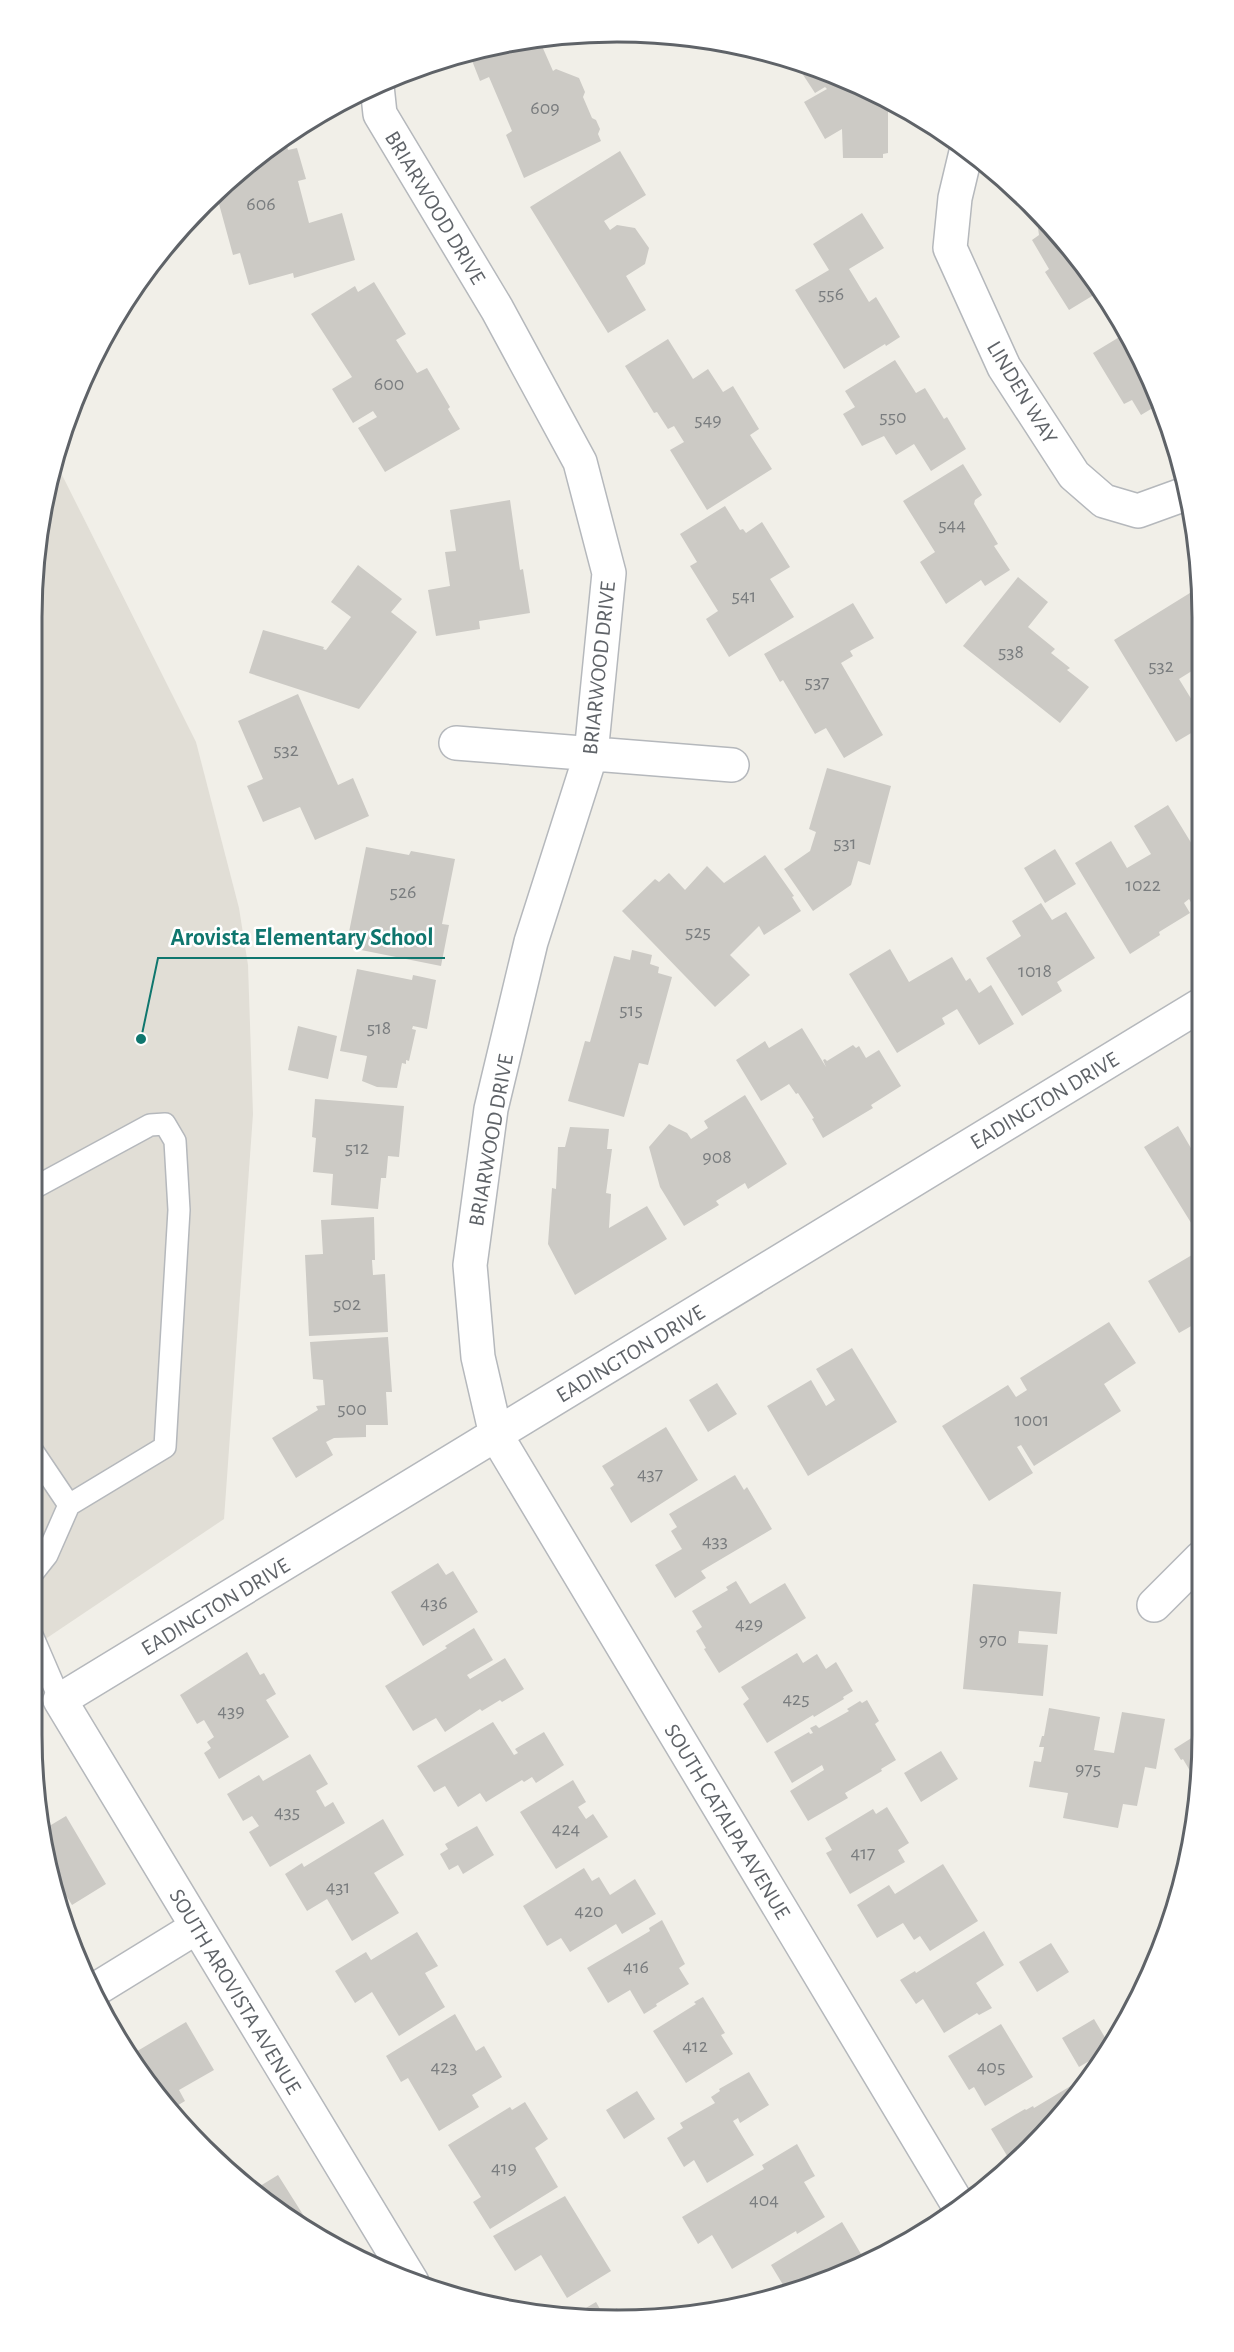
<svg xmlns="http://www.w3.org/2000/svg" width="1234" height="2352" viewBox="0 0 1234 2352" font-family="'Alegreya Sans',sans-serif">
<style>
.education{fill:#e1ded6}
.building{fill:#cccac5}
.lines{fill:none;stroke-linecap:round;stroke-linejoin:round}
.service-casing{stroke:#b5b8bc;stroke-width:24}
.minor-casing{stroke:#b5b8bc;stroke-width:36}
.service{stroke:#fff;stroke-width:21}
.minor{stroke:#fff;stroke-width:33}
.labels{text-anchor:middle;stroke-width:5;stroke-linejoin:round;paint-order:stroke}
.number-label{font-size:20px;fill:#7a7d7f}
.street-label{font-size:22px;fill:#5f6368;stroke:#fff}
.rim{fill:none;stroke:#5f6368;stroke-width:3}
.leader{fill:none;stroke:#0f766e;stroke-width:2}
.callout-dot{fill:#0f766e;stroke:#fff;stroke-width:2}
.callout-label{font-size:24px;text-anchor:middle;font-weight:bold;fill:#0f766e;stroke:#fff;stroke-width:5;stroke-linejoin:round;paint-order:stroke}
</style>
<rect width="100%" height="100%" fill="#f1efe8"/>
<path class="education" d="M54,459L196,742L239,908L248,965L253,1114L224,1519L32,1648L33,579Z"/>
<path class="building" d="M538,37L553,71L556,69L579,78L585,92L583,97L592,118L596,120L600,129L598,134L601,141L524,178L506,135L512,131L489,77L480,81L469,53Z
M794,61L876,92L888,100V153L883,154V158H843L842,129L825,139L804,102L827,89L825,87L815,93Z
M285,138L288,150L297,148L306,179L298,181L309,223L342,213L355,260L294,278L293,273L249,285L240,253L233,255L216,193L231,177Z
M620,151L646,195L604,221L610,230L617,225L635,228L649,248L645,264L626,276L646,310L608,333L530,207Z
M862,213L884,248L849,269L869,302L876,297L900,337L886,346L885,344L844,369L795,290L829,270L813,244Z
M1036,214L1102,290L1069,310L1045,272L1049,269L1032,240L1039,235Z
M374,282L406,334L396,340L417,373L427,368L450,407L448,409L460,429L385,472L358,428L377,417L373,411L353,423L332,389L352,377L311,314L355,286L358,292Z
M1126,333L1158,393L1161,403L1141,415L1132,400L1124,404L1093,353Z
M668,339L693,379L708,369L723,392L733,386L759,429L750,435L772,469L707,510L670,450L684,442L674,426L668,429L657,412L654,413L625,366Z
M895,360L916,393L925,388L944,419L947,417L966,449L931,471L914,444L896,455L884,436L862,446L843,414L855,407L845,391Z
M963,464L982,495L975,500L974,504L998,544L994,546L1010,570L985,586L981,580L946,604L920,562L935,552L903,501Z
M510,500L520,570L523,569L530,613L479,621L480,629L436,636L428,590L450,586L445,552L456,551L450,510Z
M725,506L740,530L743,529L746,533L762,522L790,567L770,579L794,617L729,657L706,619L718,611L690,566L697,562L680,534Z
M358,565L402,599L391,612L417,632L359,709L249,673L263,630L324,647L323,649L326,650L351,617L331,602Z
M1018,577L1048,602L1028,627L1055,649L1051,653L1070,668L1067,670L1089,687L1060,723L963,646Z
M1198,588V658L1191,662L1195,669L1179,679L1198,710V729L1176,742L1114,640Z
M853,603L874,638L850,651L853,656L841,663L883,735L844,758L826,728L815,734L783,680L780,682L764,654Z
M298,694L338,785L353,778L369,816L315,840L300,807L263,822L247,786L263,779L238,721Z
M827,768L891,786L870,865L858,861L851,885L813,911L784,869L810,851L816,832L809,829Z
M1168,805L1198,854L1199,905L1194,907L1189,899L1184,903L1190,913L1159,932L1160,935L1130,954L1075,863L1111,841L1127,868L1151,854L1134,826Z
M366,847L409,855L411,851L455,859L442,924L449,925L441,966L346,947Z
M1055,849L1076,884L1045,903L1024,868Z
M765,855L794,896L792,897L801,911L764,935L759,926L730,955L750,975L715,1007L622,911L655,879L659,882L669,873L685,890L707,866L724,883Z
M1041,903L1052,920L1066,912L1095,958L1057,982L1062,991L1022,1016L986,958L1021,936L1012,921Z
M890,949L909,982L952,957L966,981L970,978L979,993L991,985L1014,1024L979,1045L957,1009L942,1018L945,1024L897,1053L849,974Z
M632,950L652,955L650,964L659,967L658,973L672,977L648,1065L639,1063L624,1117L568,1101L585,1041L590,1042L614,956L630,960Z
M357,969L412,980L413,975L436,980L427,1029L413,1026L412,1029L416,1030L409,1061L406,1060V1064L402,1063L397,1088L377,1087L362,1081L367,1056L340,1051Z
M298,1026L337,1036L328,1079L288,1070Z
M802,1028L826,1067L823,1060L825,1059L827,1061L853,1045L856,1048L859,1046L866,1058L879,1050L901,1086L871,1105L873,1108L823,1138L812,1119L814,1118L798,1093L796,1094L789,1084L761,1101L736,1060L765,1041L769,1048Z
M745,1095L787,1164L748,1189L745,1183L716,1201L719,1205L684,1226L660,1187L649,1147L669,1124L687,1133L691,1139L708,1128L704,1121Z
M315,1099L404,1106L399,1157L388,1156L386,1178H381L378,1209L331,1205L333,1174L313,1172L316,1138L312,1137Z
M1178,1126L1195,1155L1199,1153L1200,1222L1193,1226L1144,1147Z
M570,1127L609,1129L607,1149H612L606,1193L611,1194L609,1228L647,1206L667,1239L575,1295L548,1244L552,1188L556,1189L558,1147H565Z
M374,1217L375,1260H372L373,1275L385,1274L388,1332L309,1336L305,1255L323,1254L321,1220Z
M1192,1255L1200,1268V1321L1179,1333L1148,1281Z
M1109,1322L1136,1363L1104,1384L1121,1411L1034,1466L1021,1445L1017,1447L1033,1473L989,1501L942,1426L1008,1385L1016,1397L1027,1390L1020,1378Z
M388,1337L392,1392H386L388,1425H366V1437L334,1438L326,1442L333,1455L296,1478L272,1438L318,1410L316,1406L325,1405L323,1380L313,1379L310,1342Z
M852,1348L897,1422L808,1476L767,1406L811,1380L826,1406L835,1400L816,1369Z
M717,1383L737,1414L708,1432L689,1400Z
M666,1427L698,1480L631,1523L610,1488L614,1485L602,1466Z
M735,1475L744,1490L747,1487L772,1529L701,1571L706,1578L675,1598L655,1565L682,1549L671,1531L677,1527L669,1514Z
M438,1563L446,1575L453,1571L478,1612L423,1646L391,1592Z
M736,1581L750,1604L785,1583L806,1618L719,1673L704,1649L706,1648L696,1631L702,1627L692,1611L728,1590L726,1587Z
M973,1584L1061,1592L1057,1634L1019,1631L1018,1643L1048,1645L1043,1696L963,1689Z
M474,1628L493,1660L467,1675L470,1679L505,1658L524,1689L502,1702L500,1700L482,1711L480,1709L445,1732L436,1718L413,1731L385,1686L447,1648L445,1646Z
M247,1652L260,1675L264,1673L276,1694L266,1700L289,1737L219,1779L204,1753L211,1748L207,1742L214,1737L204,1720L197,1724L180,1695Z
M797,1653L803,1663L817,1654L826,1669L836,1662L853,1691L843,1697L844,1699L814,1717L813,1715L767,1743L743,1704L749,1699L741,1687Z
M867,1700L879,1721L875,1724L896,1760L881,1769L882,1771L845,1793L848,1798L808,1821L790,1791L824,1770L822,1765L792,1783L774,1752L809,1732L810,1734L813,1733L810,1728L816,1725L819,1728L849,1711L847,1709L860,1701L862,1703Z
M1049,1708L1100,1717L1094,1750L1114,1753L1122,1712L1165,1719L1156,1769L1145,1767L1137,1806L1123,1804L1118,1828L1063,1818L1068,1793L1029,1787L1034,1761L1041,1762L1044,1747H1039L1042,1736H1044Z
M493,1722L514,1755L518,1753L515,1749L544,1732L564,1765L536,1783L532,1777L524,1782L522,1780L486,1802L480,1793L458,1807L445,1786L434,1792L417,1766Z
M1201,1732V1773L1199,1786L1183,1759L1181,1760L1174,1749Z
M941,1751L958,1779L921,1802L904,1773Z
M310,1754L328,1784L316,1791L325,1807L333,1802L345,1823L270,1867L249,1832L259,1826L252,1816L243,1821L227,1794L259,1775L263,1781Z
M573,1780L586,1802L578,1807L586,1819L593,1814L608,1837L556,1869L520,1812Z
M887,1807L909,1843L898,1850L905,1862L850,1894L826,1853L832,1850L825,1838L873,1809L876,1814Z
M66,1816L106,1884L72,1905L64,1892L56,1897L43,1849L41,1831Z
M383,1819L404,1855L374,1873L399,1913L352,1941L327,1899L307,1911L285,1874L302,1863L304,1867Z
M477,1826L494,1855L463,1874L458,1865L449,1870L440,1854L448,1849L445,1844Z
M943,1864L978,1921L930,1951L920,1936L914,1940L903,1923L877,1938L857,1905L889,1885L895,1894Z
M584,1868L592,1881L599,1877L610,1895L635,1879L656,1914L622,1934L616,1924L570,1952L561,1938L547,1946L523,1906Z
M662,1920L685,1964L679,1968L689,1984L656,2004L657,2006L644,2014L630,1990L608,2003L587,1968L650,1931L649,1928Z
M984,1931L1004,1965L976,1983L992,2008L979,2015L977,2013L944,2033L923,1999L916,2004L900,1980L915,1971L916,1973Z
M417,1932L438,1966L425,1973L445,2007L399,2036L372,1992L355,2003L335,1971L366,1952L371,1960Z
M1051,1943L1069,1972L1037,1992L1019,1962Z
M703,1997L725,2033L721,2035L733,2054L686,2083L653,2031L696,2004L694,2002Z
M455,2014L476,2051L484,2046L502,2077L472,2095L479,2107L439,2131L408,2078L401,2082L386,2056Z
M1094,2019L1110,2046L1106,2051L1079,2067L1062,2038Z
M186,2022L214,2070L179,2090L185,2101L170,2110L153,2092L129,2056Z
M1001,2024L1033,2077L985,2106L974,2087L969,2090L948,2056Z
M749,2072L769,2105L740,2123L738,2118L733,2121L754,2155L707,2183L694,2160L684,2167L667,2138L683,2128L680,2123L715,2103L711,2097L720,2091L719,2089Z
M1089,2075L1090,2077L1082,2091L1036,2144L1009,2159L991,2129L1025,2109L1026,2110L1033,2106L1034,2108Z
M637,2091L655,2119L624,2139L606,2110Z
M525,2102L548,2139L535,2148L558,2187L490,2229L473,2202L481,2197L448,2145L510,2107L512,2110Z
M797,2144L815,2176L804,2182L825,2217L797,2234L796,2231L732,2269L712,2235L698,2244L682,2217L764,2169L762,2165Z
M278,2175L307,2221L299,2226L252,2191Z
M565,2196L611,2271L567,2298L541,2255L515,2271L493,2236Z
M842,2222L867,2264L788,2293L771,2265Z
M596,2302L604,2316L617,2308L623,2319L569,2318Z"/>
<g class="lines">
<defs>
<path id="service" d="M32,1450L69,1505
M32,1574L47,1555L69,1505L165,1447L179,1210L175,1141L165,1124L150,1125L32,1189
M32,1635L60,1700"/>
<path id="minor" d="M377,86L380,114L497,309L580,462L609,573L591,754L531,942L491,1109L470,1265L478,1357L496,1435L960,2208
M966,152L955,198L950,248L1004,367L1074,475L1104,501L1138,511L1185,494
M456,743L732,765
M1154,1605L1201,1558
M93,1991L197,1927
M412,2282L60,1700L1199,1006"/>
</defs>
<use href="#service" class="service-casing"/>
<use href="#minor" class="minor-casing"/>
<use href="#service" class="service"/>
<use href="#minor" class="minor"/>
</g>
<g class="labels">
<g class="number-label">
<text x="545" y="114">609</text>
<text x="261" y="210">606</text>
<text x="831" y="300">556</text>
<text x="389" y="390">600</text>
<text x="893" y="423">550</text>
<text x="708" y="426">549</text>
<text x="952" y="531">544</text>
<text x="744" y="602">541</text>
<text x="1011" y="658">538</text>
<text x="1161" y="672">532</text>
<text x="817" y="688">537</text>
<text x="286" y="756">532</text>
<text x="845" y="849">531</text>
<text x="1143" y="891">1022</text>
<text x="403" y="898">526</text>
<text x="698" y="938">525</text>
<text x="1035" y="977">1018</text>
<text x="631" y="1016">515</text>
<text x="379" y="1034">518</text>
<text x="357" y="1154">512</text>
<text x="717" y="1163">908</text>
<text x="347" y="1310">502</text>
<text x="352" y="1415">500</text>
<text x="1032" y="1426">1001</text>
<text x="650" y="1480">437</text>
<text x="715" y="1547">433</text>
<text x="434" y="1609">436</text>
<text x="749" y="1630">429</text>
<text x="993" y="1646">970</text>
<text x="796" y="1705">425</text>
<text x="231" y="1717">439</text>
<text x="1088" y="1775">975</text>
<text x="287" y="1818">435</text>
<text x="566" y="1835">424</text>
<text x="863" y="1859">417</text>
<text x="338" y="1893">431</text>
<text x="589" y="1917">420</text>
<text x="636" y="1973">416</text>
<text x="695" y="2052">412</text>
<text x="444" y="2073">423</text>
<text x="991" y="2073">405</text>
<text x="504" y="2174">419</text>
<text x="764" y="2206">404</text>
</g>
<g class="street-label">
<text transform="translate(436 207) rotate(59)" y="8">BRIARWOOD DRIVE</text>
<text transform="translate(1023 392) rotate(59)" y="8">LINDEN WAY</text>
<text transform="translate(598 668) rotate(-84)" y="8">BRIARWOOD DRIVE</text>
<text transform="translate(1044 1100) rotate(-31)" y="8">EADINGTON DRIVE</text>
<text transform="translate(490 1140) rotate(-80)" y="8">BRIARWOOD DRIVE</text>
<text transform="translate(630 1353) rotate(-31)" y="8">EADINGTON DRIVE</text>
<text transform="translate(215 1606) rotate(-31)" y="8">EADINGTON DRIVE</text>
<text transform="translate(728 1821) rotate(59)" y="8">SOUTH CATALPA AVENUE</text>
<text transform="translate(236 1991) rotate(59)" y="8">SOUTH AROVISTA AVENUE</text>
</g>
</g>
<path d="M0 0H1234V2352H0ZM617 42H617A575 575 0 0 1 1192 617V1735A575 575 0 0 1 617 2310H617A575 575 0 0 1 42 1735V617A575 575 0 0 1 617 42Z" fill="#fff" fill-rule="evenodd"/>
<path class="rim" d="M617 42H617A575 575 0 0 1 1192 617V1735A575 575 0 0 1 617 2310H617A575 575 0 0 1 42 1735V617A575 575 0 0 1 617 42Z"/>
<path class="leader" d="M141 1039L158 958H445"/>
<circle class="callout-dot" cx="141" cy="1039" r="6"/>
<g class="callout-label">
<text x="302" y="945">Arovista Elementary School</text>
</g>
</svg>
